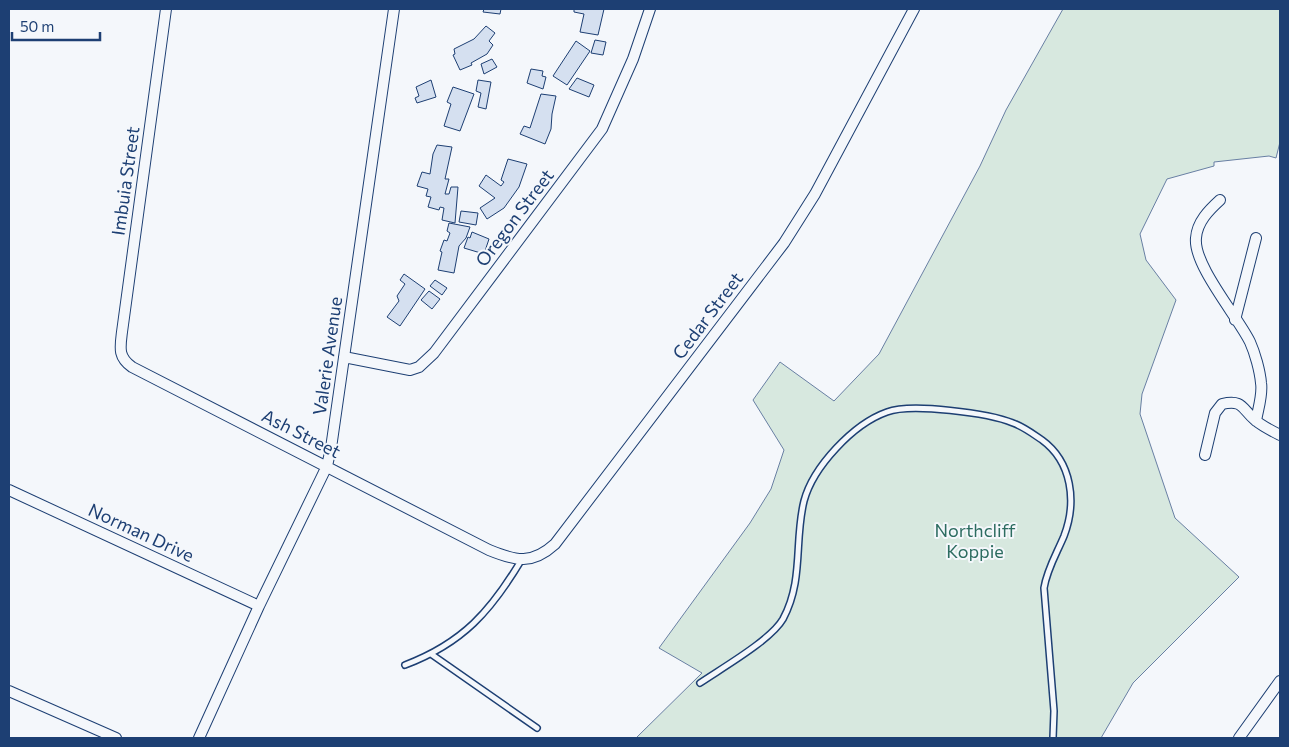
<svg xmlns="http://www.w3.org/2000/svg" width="1289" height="747" viewBox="0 0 1289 747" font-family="Commissioner,sans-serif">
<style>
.green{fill:#d7e8df;stroke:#687fa3}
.building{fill:#d5e0f0;stroke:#1d3f73}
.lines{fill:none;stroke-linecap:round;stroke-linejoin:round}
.service-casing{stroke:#1d3f73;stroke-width:8}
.minor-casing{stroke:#1d3f73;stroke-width:12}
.service{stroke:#f4f7fb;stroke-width:5}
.minor{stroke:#f4f7fb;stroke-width:10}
.labels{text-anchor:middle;stroke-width:4;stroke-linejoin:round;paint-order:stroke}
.street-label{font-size:18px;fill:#1d3f73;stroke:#f4f7fb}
.park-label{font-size:18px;fill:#2c6c60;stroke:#f4f7fb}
</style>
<rect width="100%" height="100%" fill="#f4f7fb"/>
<path class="green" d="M1063,9H1280V142L1276,158L1269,156L1214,162V166L1167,179L1140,234L1146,260L1176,300L1142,394L1140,414L1175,518L1239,577L1133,683L1101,738H636L702,673L659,648L750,523L771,489L784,450L753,400L780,362L834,401L879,354L980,166L1006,110Z"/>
<path class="building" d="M484,9H501L500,14L483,12Z
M574,9H604L598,35L580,32L584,14L574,12Z
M486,26L495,33L489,41L493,45L487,54L471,63L472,65L460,70L453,55L455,54L454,49L474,39Z
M595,40L606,42L603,55L591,53Z
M576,41L590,51L567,85L553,76Z
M492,59L497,67L484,74L481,64Z
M531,69L543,71L542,76L546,77L543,89L527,83Z
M577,78L594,85L589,97L569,89Z
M431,80L436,97L417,103L415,98L419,96L416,87Z
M478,80L491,82L486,109L478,107L481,93L476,91Z
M453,87L474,94L460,131L444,126L451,104L447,102Z
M541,94L556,96L552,114L551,129L545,144L520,134L524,126L530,128Z
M437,145L452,147L445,179H449L445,194H449L451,187H458L455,223L442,220L444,208L440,207L439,210L428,207L431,197L426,196L428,189L417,186L422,172L430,174L433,154Z
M508,159L527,164L519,187L504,208L487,219L480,208L495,198L479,186L486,175L501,186L504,182L501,180Z
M461,211L478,213L476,225L459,222Z
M449,223L470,227L466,238L459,246L454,273L438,270L442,252L440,251L444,240L447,241L450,233L447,231Z
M472,232L489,239L484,254L464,248L468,237L470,238Z
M404,274L425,289L400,326L387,317L399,301L397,296L405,284L400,280Z
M435,280L447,288L442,295L430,286Z
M429,291L440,299L432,309L421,300Z"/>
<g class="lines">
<defs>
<path id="service" d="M431,654L537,728
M405,665C463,643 491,611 522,559
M700,683C722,668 771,640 783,619C804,580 794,541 804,501C813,467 853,424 887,412C911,403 989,413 1013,423C1024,427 1033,434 1042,440C1072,462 1077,502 1064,536C1057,553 1047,569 1044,588L1054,711L1053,738"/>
<path id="minor" d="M166,9L122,332C120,348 118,357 132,367L489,550C516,561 532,565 555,544L784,243L815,194L914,9
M1220,200C1209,210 1197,222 1196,238C1193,265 1238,317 1250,342C1255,353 1260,371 1261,383C1263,394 1258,409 1256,421
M1235,320L1256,238
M344,357L410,370L419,367L434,353L602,129L633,59L650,9
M1205,455L1215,413L1222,404C1243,399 1242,409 1255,420C1262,426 1272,431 1280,435
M9,490L259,606
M9,691L116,738
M199,738L259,606L327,466L331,448L394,9
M1239,738L1280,681"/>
</defs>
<use href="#service" class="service-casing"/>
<use href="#minor" class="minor-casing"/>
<use href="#service" class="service"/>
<use href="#minor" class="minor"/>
</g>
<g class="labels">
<g class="street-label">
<text transform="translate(126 181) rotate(-82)" y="6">Imbuia Street</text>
<text transform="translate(515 218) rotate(-53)" y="6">Oregon Street</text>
<text transform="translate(708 316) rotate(-53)" y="6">Cedar Street</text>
<text transform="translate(328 356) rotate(-82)" y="6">Valerie Avenue</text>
<text transform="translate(301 434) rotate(27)" y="6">Ash Street</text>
<text transform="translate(141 533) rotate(25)" y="6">Norman Drive</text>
</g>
<g class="park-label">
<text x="975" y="537">Northcliff<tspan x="975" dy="21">Koppie</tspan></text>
</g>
</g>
<rect width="1289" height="747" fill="none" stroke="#1d3f73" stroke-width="20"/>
<path d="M12 32v8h88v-8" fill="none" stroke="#1d3f73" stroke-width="2.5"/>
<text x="20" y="32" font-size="15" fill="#1d3f73" stroke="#f4f7fb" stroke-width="4" paint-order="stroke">50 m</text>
</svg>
